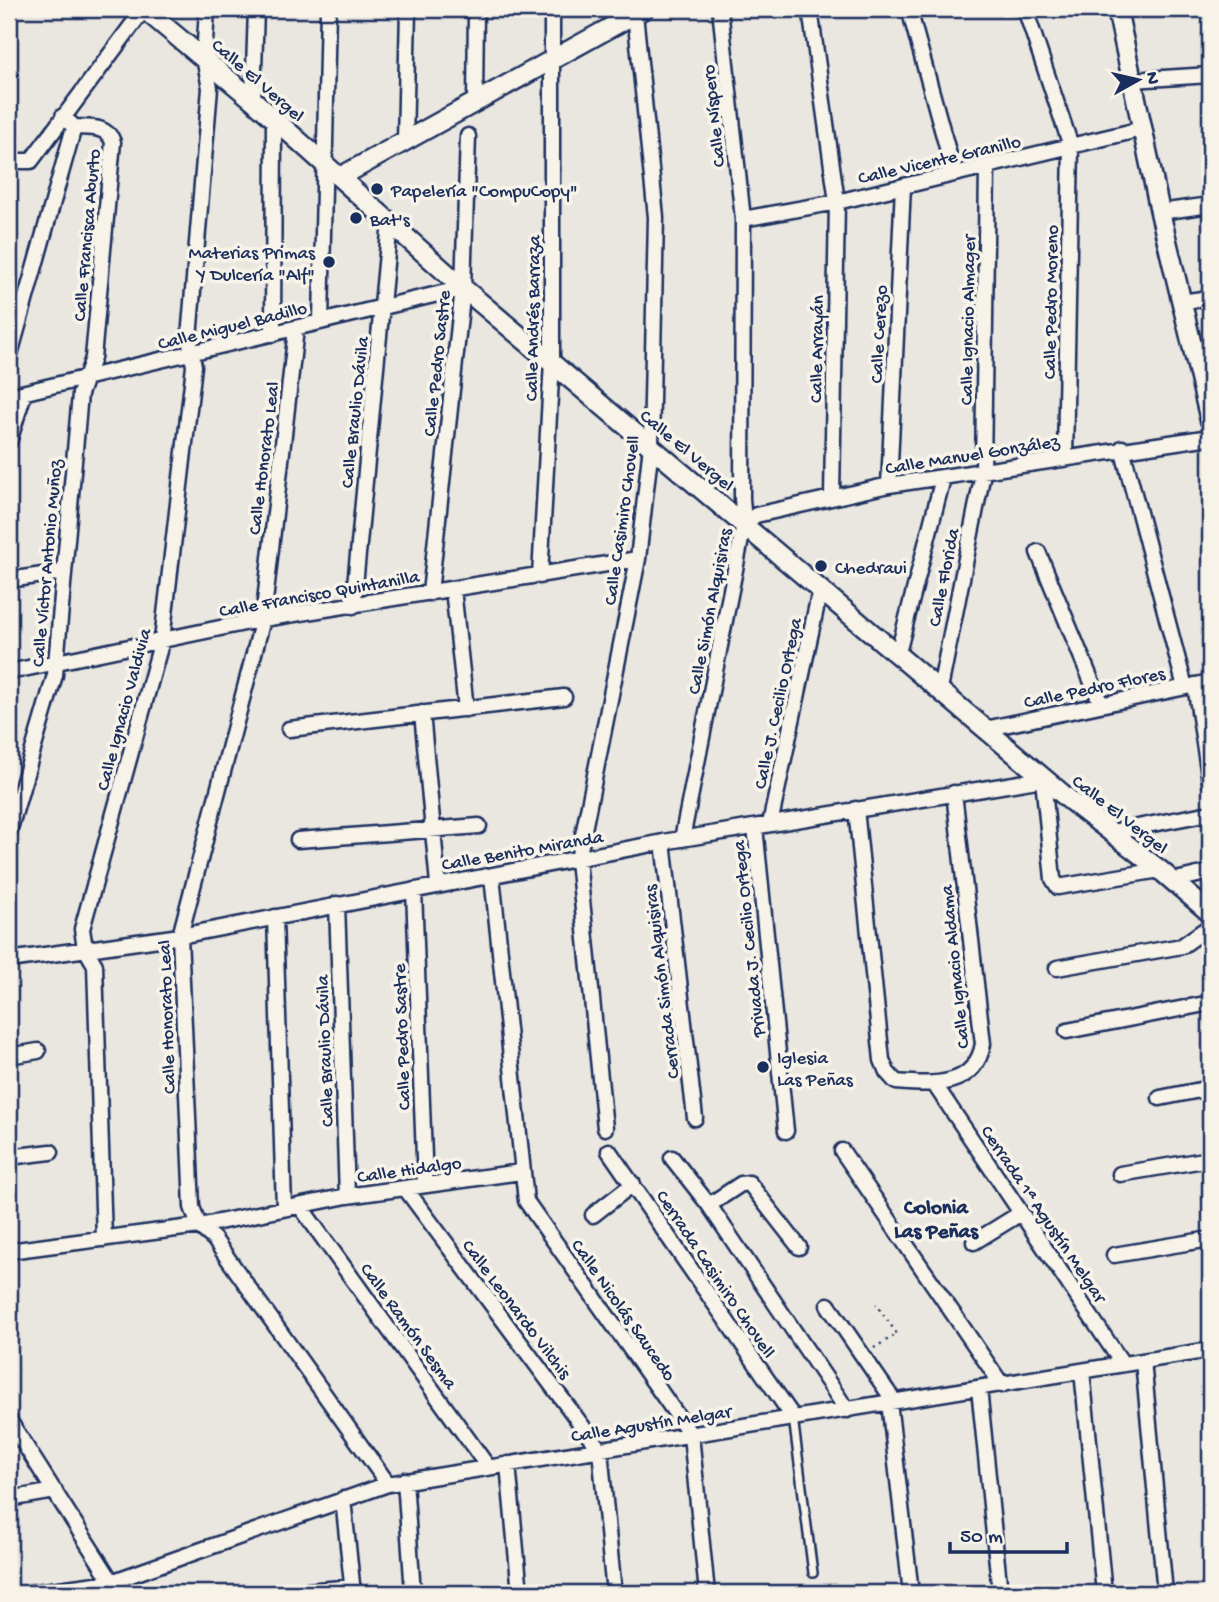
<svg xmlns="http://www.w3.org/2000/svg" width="1219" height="1602" viewBox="0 0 1219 1602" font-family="'Gochi Hand',sans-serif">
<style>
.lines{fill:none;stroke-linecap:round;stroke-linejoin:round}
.service-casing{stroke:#1b2f5e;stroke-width:12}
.minor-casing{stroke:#1b2f5e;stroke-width:19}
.tertiary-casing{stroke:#1b2f5e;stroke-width:23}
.path{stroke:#1b2f5e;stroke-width:2.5;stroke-dasharray:2 5;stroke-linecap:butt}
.service{stroke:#f7f3e8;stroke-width:7}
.minor{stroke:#f7f3e8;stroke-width:14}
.tertiary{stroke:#f7f3e8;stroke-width:18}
.poi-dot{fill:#1b2f5e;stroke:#f7f3e8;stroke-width:2.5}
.labels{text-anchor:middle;stroke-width:7;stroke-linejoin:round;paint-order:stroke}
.street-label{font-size:19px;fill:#1b2f5e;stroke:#f7f3e8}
.poi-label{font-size:19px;fill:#1b2f5e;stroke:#f7f3e8;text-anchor:start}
.neighbourhood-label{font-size:21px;font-weight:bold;fill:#1b2f5e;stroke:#f7f3e8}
</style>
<rect width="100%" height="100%" fill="#eae7e0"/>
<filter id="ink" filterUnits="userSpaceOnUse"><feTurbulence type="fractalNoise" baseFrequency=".0143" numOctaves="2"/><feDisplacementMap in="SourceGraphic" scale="14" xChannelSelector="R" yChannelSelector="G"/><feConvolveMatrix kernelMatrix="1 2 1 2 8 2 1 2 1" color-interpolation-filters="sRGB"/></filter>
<g filter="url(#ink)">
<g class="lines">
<defs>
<path id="service" d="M793,1417L813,1573"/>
<path id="minor" d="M810,9L837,202L832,497
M909,9L954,173
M1025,9L1071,146L1065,458
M1132,80L1210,75
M253,100L256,9
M475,103L476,9
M405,143L408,9
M9,161H31L144,9
M1160,212L1210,205
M743,219L837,202L1142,129
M1181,302L1210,298
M321,322L328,9
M296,329L263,619L180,936L192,1207L199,1226L214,1239L388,1484
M273,334L274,119
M9,358L74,127L63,116
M9,396L463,288
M9,442L24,393
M1122,448L1185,687
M889,485L903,186
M744,524L756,515L889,485L1210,437
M1038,552L1101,704
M540,576L552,361V9
M9,580L63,572
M453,589L466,709
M430,593L463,288L468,136
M353,606L390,222
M898,653L943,478
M9,672L263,619L638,559
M1195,685L1210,782
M940,689L983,473L987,167
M422,713L438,884
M289,729L564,697
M985,729L1210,682
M856,809L882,1060L887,1072L896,1082C933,1085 975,1088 983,1044L954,793
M770,824L820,590
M755,827L786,1131
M9,832L55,675L80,394L93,358L113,142C107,125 89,128 74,127
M1111,832L1210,813
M682,839L744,524L742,498L743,219L720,9
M298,840L479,826
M663,842L695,1118
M492,876L526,1201L691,1435L707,1593
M1172,881L1210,872
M414,890L425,1184
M337,904L347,1196
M275,917L284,1208
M9,960L180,936L663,842L1043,779L1053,879L1058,887L1160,870
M1057,968L1182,946L1210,926
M1067,1031L1210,1003
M9,1056L38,1051
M935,1085L1122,1363
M1160,1098L1210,1088
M605,1128L578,860L638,559L651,446L656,217L635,14
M609,1151L793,1417
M842,1151L1002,1385
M9,1157L51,1152
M672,1158L709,1205L847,1410
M1120,1174L1210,1159
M405,1188L600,1450L614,1593
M709,1205L741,1184L749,1183L799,1247
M300,1206L488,1467
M593,1215L633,1184
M104,1239L95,965L85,948L82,929L162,640L194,366L189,338L210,88L204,58L207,9
M974,1242L1021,1213
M9,1251L199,1226L347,1196L521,1172
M1114,1255L1210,1239
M828,1305L894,1401
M1143,1361L1165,1593
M1082,1371L1104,1593
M979,1388L1000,1593
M889,1402L911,1593
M9,1420L119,1593
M508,1464L520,1593
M405,1480L413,1593
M9,1499L55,1491
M343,1499L353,1593
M29,1593L111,1582L388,1484L1210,1350
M283,1593L353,1587"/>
<path id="tertiary" d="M144,9L253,100L463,288L1072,802L1160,870L1210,913
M1117,9L1160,212L1210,420
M340,177L644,9"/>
</defs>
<use href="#service" class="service-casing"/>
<use href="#minor" class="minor-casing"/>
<use href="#tertiary" class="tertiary-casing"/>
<path class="path" d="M874,1348L897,1334L876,1304"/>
<use href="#service" class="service"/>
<use href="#minor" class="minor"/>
<use href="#tertiary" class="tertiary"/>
</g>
</g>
<g class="poi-dot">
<circle cx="377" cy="189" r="7"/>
<circle cx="356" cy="218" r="7"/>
<circle cx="329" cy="262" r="7"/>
<circle cx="821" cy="566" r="7"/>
<circle cx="763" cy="1067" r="7"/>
</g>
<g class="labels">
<g class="street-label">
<text transform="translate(259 79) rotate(41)" y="7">Calle El Vergel</text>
<text transform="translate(712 116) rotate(-96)" y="7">Calle Níspero</text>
<text transform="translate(939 158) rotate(-13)" y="7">Calle Vicente Granillo</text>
<text transform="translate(85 235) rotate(-85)" y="7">Calle Francisca Aburto</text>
<text transform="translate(1049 302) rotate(-89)" y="7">Calle Pedro Moreno</text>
<text transform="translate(531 318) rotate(-89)" y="7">Calle Andrés Barraza</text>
<text transform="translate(966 320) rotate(-89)" y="7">Calle Ignacio Almager</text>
<text transform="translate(232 324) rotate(-14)" y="7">Calle Miguel Badillo</text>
<text transform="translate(877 334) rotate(-87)" y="7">Calle Cerezo</text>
<text transform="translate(815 349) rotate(-89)" y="7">Calle Arrayán</text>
<text transform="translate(435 363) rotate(-84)" y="7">Calle Pedro Sastre</text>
<text transform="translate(353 412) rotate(-84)" y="7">Calle Braulio Dávila</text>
<text transform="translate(688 449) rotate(40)" y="7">Calle El Vergel</text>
<text transform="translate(972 453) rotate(-9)" y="7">Calle Manuel González</text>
<text transform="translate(262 458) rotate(-83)" y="7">Calle Honorato Leal</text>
<text transform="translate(620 520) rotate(-82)" y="7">Calle Casimiro Chovell</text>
<text transform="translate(45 563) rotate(-85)" y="7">Calle Víctor Antonio Muñoz</text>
<text transform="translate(942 577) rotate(-79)" y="7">Calle Florida</text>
<text transform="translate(319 592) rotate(-10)" y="7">Calle Francisco Quintanilla</text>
<text transform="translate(708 611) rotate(-79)" y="7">Calle Simón Alquisiras</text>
<text transform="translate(1094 686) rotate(-12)" y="7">Calle Pedro Flores</text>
<text transform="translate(776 703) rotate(-78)" y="7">Calle J. Cecilio Ortega</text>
<text transform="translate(122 709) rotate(-75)" y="7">Calle Ignacio Valdivia</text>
<text transform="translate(1121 813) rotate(38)" y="7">Calle El Vergel</text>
<text transform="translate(522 849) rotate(-10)" y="7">Calle Benito Miranda</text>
<text transform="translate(747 939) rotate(-96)" y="7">Privada J. Cecilio Ortega</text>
<text transform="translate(953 967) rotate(-96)" y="7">Calle Ignacio Aldama</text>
<text transform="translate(660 982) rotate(-97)" y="7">Cerrada Simón Alquisiras</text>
<text transform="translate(165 1017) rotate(-92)" y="7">Calle Honorato Leal</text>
<text transform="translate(400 1037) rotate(-92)" y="7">Calle Pedro Sastre</text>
<text transform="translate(323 1051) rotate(-92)" y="7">Calle Braulio Dávila</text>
<text transform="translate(409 1168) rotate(-8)" y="7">Calle Hidalgo</text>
<text transform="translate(1045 1213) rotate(56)" y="7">Cerrada 1ª Agustín Melgar</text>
<text transform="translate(717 1273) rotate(56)" y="7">Cerrada Casimiro Chovell</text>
<text transform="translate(518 1308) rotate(53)" y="7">Calle Leonardo Vilchis</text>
<text transform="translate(625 1309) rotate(55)" y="7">Calle Nicolás Saucedo</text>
<text transform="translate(410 1325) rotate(54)" y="7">Calle Ramón Sesma</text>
<text transform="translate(651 1422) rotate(-9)" y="7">Calle Agustín Melgar</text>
</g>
<g class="poi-label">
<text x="391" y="196">Papelería "CompuCopy"</text>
<text x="370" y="225">Bat's</text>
<text x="315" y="258" text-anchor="end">Materias Primas<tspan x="315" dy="22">Y Dulcería "Alf"</tspan></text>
<text x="835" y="573">Chedraui</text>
<text x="777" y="1063">Iglesia<tspan x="777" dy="22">Las Peñas</tspan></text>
</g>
<g class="neighbourhood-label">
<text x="936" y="1213">Colonia<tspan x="936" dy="24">Las Peñas</tspan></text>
</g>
</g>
<rect width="1219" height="1602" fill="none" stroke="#f7f3e8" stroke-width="35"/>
<rect x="18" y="18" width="1184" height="1567" fill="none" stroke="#1b2f5e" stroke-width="2.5" filter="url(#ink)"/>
<g transform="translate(1138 80) rotate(82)" stroke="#f7f3e8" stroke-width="5" paint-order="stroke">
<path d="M0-5L12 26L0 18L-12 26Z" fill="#1b2f5e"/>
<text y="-10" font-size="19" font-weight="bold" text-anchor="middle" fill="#1b2f5e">N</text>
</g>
<path d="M950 1542v10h117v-10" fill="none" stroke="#1b2f5e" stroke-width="3.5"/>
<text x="960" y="1542" font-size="21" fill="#1b2f5e" stroke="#f7f3e8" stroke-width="5" paint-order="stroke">50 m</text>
</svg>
